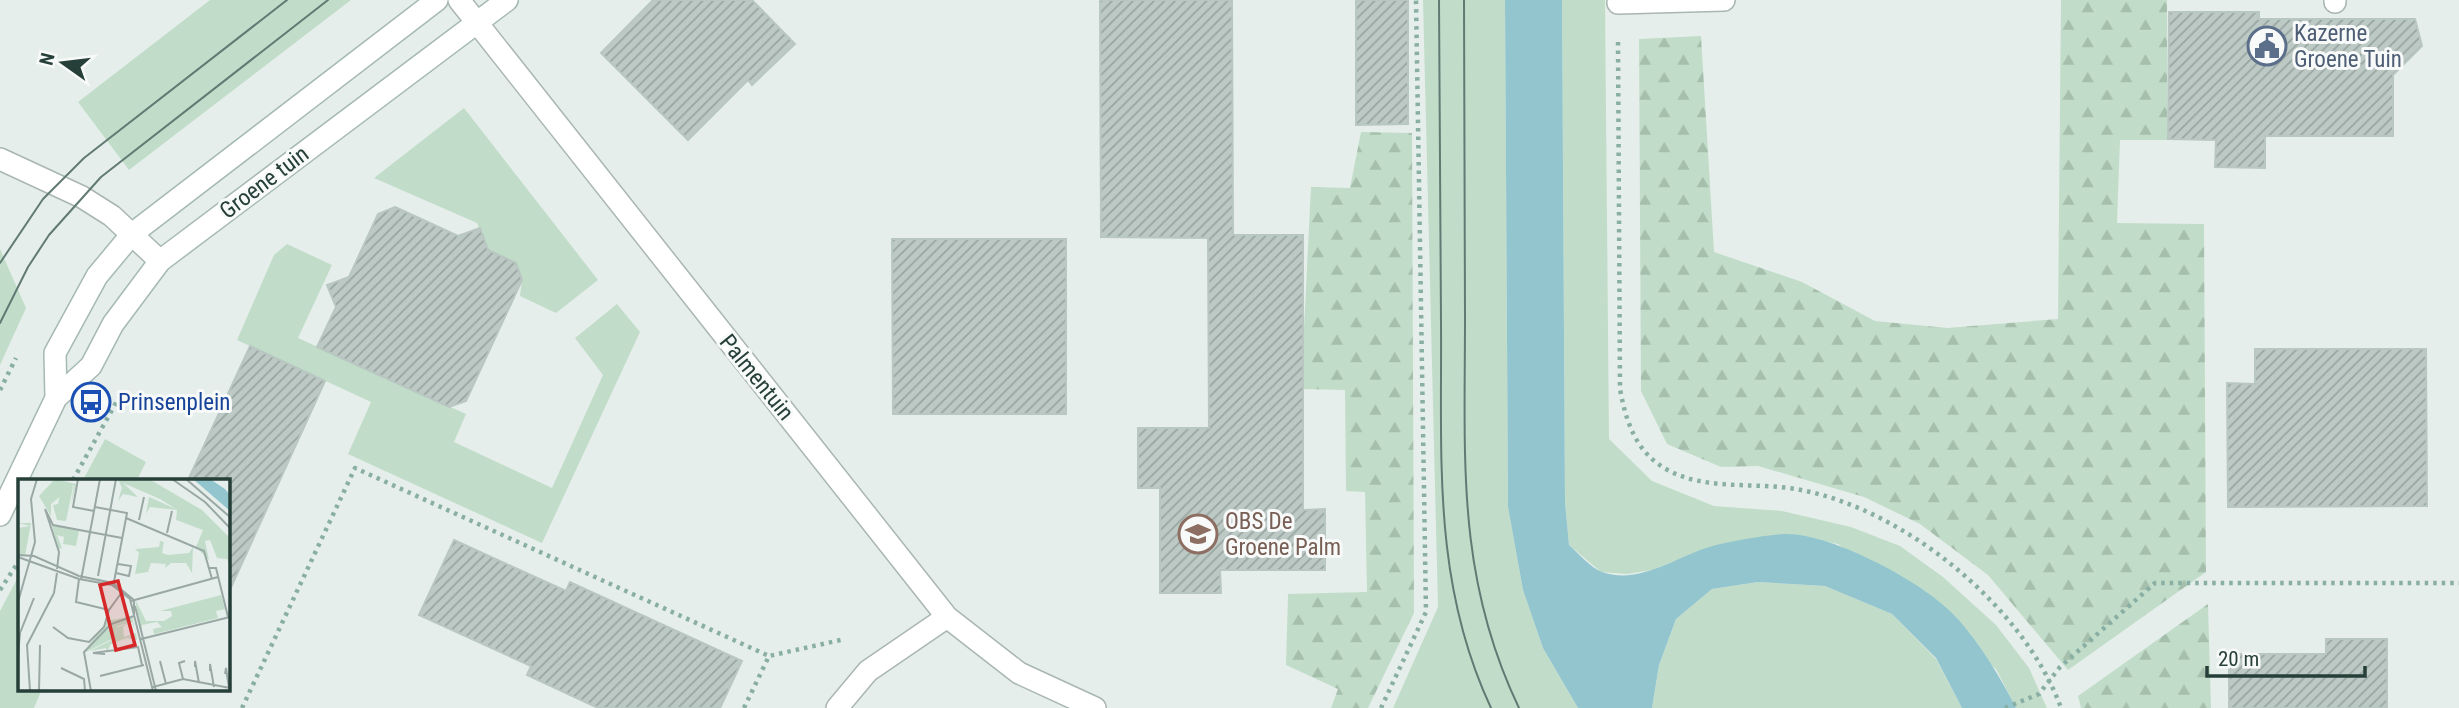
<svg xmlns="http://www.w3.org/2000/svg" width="2459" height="708" viewBox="0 0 2459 708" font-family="'Roboto Condensed',sans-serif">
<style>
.grass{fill:#c1ddc9}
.forest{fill:url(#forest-firs)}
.water{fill:#93c5cf}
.building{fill:url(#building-hatch);stroke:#b9c7c2;stroke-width:2}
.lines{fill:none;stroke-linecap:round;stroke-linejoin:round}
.lane-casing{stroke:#a9b6b2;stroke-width:24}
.street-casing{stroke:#a9b6b2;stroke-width:24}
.secondary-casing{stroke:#a5b9b3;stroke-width:24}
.path{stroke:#89afa4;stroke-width:4.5;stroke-dasharray:3.5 5;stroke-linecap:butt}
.lane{stroke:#fff;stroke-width:21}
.street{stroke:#fff;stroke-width:21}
.secondary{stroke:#fff;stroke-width:21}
.tram{stroke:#617a74;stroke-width:2}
.labels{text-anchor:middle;stroke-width:6;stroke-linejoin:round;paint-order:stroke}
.service-label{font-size:23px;fill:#4e5e75;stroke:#f7faf9;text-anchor:start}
.street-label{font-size:23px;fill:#263f39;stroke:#f7faf9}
.transit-label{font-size:23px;fill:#164399;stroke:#f7faf9;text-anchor:start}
.education-label{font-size:23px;fill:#785e54;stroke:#f7faf9;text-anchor:start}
.inset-road{fill:none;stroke:#99a8a4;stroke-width:2}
.view{fill:#d62828;fill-opacity:0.15;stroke:#d62828;stroke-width:3.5}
.inset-edge{fill:none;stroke:#263f39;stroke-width:3.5}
</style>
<defs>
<pattern id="forest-firs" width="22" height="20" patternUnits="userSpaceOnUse" patternTransform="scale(1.75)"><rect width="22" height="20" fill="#c1ddc9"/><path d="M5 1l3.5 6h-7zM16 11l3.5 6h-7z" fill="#a6bfad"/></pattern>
<pattern id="building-hatch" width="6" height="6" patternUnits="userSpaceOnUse" patternTransform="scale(1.75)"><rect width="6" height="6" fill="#bcc9c4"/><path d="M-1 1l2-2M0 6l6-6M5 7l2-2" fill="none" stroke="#99a5a0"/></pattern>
</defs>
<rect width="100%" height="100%" fill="#e6eeeb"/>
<path class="grass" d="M210,0H351L129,170L78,102Z
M1423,0H1505L1508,507L1523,590L1543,648L1578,708H1393L1438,607Z
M1562,0H1605L1609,439L1652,481L1714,506L1782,511L1851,527L1900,546L1943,577L1996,625L2029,668L2047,708H2016L1996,669L1838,544L1785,534L1710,547L1652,570L1627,574L1601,572L1569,545L1565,502Z
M464,108L598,280L556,313L520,296L522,280L516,263L488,250L477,223L374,178Z
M287,244L332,265L298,338L466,414L454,442L552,488L603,375L575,338L617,304L640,332L542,543L348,454L371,402L237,340L274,255Z
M0,249L26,308L0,365Z
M105,439L146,462L137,480H83Z
M19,575V689H42L34,708H0V611Z
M1758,582L1825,586L1892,614L1936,659L1962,708H1652L1659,665L1676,619L1712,589Z"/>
<path class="forest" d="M2061,0H2167V140H2120L2117,223L2204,224L2206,572L2068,670L1988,575L1920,524L1864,497L1758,466L1721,467L1667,444L1641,391L1639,39L1701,36L1714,252L1802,282L1875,321L1947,328L2058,319Z
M1361,132L1412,133L1414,613L1368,708H1331L1338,689L1286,665L1288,594L1367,592L1365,492L1346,491L1345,390L1301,389L1311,187L1350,188Z
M2208,604L2211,708H2081L2078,696Z"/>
<path class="water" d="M1505,0H1562L1565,502L1569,545C1578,553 1591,568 1602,572C1639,585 1676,557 1709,547C1732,541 1760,536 1783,534C1829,531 1928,584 1958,619C1981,646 2000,676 2016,708H1962L1936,658L1892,614L1825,586L1758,582L1712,589L1676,619L1659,665L1652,708H1578L1543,648L1523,590L1508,507Z"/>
<path class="building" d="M653,0H752L795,44L752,85L748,80L688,140L601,53Z
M1100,0H1232L1233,235H1303V510L1325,509V570H1220L1221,593H1160V488H1138V428H1209L1208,238L1101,237Z
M1356,0H1408V124L1356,125Z
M2169,12H2259V19H2415L2422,46L2393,75V136H2265V168L2215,167L2216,140L2168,139Z
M395,207L458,236L480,228L488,250L516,263L522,280L466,401L449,407L317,347L336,307L327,285L349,277L378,214Z
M892,239H1066V414H893Z
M250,346L325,381L228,594V480H188Z
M2255,349H2426L2427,506L2228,507L2227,383L2255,384Z
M454,540L566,591L570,582L742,661L720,708H598L527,675L531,666L419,615Z
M2326,639H2387V708H2229V654H2326Z"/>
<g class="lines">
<defs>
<path id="lane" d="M2335,2V0"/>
<path id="street" d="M459,0L947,617L1019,673L1095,708
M1618,3L1724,0
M0,159L82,197L112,216L160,261
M837,708L868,671L947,617"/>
<path id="secondary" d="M56,398L55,353L97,276L132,234L437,0
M0,515L56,398L91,366L113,324L160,261L507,0"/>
</defs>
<use href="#lane" class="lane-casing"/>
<use href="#street" class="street-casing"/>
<use href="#secondary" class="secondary-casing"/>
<path class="path" d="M1618,42L1620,389C1626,422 1636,452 1666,469C1706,492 1757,481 1801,490C1906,510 2025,608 2061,708
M0,390L16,358
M73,480L122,392
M0,590L19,561
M242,708L355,468L769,656
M744,708L769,656L845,639
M1381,708L1426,612L1416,0
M2005,708L2039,694L2060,667L2155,583H2459"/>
<use href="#lane" class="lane"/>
<use href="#street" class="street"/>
<use href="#secondary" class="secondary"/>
<path class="tram" d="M1439,0C1439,108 1440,216 1441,323C1442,458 1432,582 1491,708
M1464,0C1465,106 1465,212 1465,318C1465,459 1456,577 1519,708
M0,263L43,199L84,158L287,0
M0,323L28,267L49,235L101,177L328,0"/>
</g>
<defs>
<symbol id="civic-ring" viewBox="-11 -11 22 22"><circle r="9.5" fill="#f7faf9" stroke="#5c6f8a" stroke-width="1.5"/><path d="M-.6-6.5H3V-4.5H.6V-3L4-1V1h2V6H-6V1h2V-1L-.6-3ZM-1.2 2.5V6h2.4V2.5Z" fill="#5c6f8a"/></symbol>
<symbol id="bus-ring" viewBox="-11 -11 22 22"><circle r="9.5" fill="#f7faf9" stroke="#1a4fb4" stroke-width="1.5"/><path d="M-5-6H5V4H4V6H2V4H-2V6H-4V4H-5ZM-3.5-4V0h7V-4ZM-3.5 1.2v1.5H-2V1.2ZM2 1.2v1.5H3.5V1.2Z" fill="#1a4fb4"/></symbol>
<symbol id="school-ring" viewBox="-11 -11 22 22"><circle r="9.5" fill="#f7faf9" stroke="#8d6e63" stroke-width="1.5"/><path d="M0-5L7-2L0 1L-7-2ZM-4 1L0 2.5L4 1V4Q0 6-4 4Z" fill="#8d6e63"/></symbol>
</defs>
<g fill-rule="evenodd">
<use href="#civic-ring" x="2245" y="24" width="44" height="44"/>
<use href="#bus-ring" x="69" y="380" width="44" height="44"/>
<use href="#school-ring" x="1176" y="512" width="44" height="44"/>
</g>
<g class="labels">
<g class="service-label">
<text x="2294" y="41">Kazerne<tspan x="2294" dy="26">Groene Tuin</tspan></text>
</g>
<g class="street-label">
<text transform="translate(264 182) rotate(-37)" y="8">Groene tuin</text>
<text transform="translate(757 377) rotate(51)" y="8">Palmentuin</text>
</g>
<g class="transit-label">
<text x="118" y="410">Prinsenplein</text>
</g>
<g class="education-label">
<text x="1225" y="529">OBS De<tspan x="1225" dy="26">Groene Palm</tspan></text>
</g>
</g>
<g transform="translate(18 479)">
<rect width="212" height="212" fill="#e6eeeb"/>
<path d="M100,0H131L184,31L212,59V88L209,80L199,79L192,61L187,62L191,81L178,68L185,51L158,41L159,31L132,28L128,35L131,18L158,30L142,20L105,4L120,18L105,15L100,22L104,9ZM0,44H13L7,77H0V49L12,47ZM34,46L61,52L58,67L45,65L46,58L39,56L44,69L40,70ZM142,62L146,63L144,74L150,76L171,74L175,68L174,94L168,84H153L147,89L148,85L133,84L130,93L117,95L121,74L117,70L141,68ZM203,116L207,130L198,132L200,139L136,155L135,150L144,148L139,143L124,146V157L117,120L128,142H146L154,137L153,132H142ZM114,137L117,152L114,143L100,147L96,159L64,175L89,142Z" fill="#c1ddc9"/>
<path d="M37,0L58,5L53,26L56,6L33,25V37L21,17ZM110,145L105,148L106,158L118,154L119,161L109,159L93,165L89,173L88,169L72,172L96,160L100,148Z" fill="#c1ddc9"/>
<path d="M44,5L55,8L48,42L39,41L35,26L40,25Z" fill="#c1ddc9"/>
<path d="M175,0H192L207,10L212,16V32Z" fill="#93c5cf"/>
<path class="inset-road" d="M60,0L55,28L76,32M154,0L187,23L212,49M168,0L212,38M77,28L109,34L95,108M27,30L35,46L104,59M27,30L41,73L39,90M108,39L186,72L194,100M121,41L126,18M149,54L154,32M0,76L16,77L61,97L95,104L116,121V137L93,145L66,173L73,212M0,78L61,100L94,106L112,120L135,212M191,89H198L210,138M98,94L111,97L113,87L100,85M80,97L98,0M61,100L58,123L91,131M63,101L82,0M113,122L200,98M0,123L17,63L13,20L19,0M117,127L138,212M35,148L50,159L71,163L86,148L91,131L104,113M2,154L16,119M123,160L212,138M87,175L75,174L120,168L124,186M0,176L2,154M142,182L148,205M177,188V182L181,204M43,189L66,200L67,212M192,192V185L196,208M207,195L208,189L211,209M82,197L126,186M165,200L161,184L167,182M135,208L165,200L212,209M12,212L9,166L36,114L39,94M21,212L22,166"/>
<path class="view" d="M100,102L117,166L98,171L82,106Z"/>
<rect width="212" height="212" class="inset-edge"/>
</g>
<g transform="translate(63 63) rotate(284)" stroke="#f7faf9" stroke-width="5" paint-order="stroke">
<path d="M0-5L12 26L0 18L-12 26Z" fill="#263f39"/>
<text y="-10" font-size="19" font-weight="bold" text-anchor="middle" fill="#263f39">N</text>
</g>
<path d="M2207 666v10h158v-10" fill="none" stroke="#263f39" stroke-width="3.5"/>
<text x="2218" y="666" font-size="21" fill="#263f39" stroke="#f7faf9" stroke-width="5" paint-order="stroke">20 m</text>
</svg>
